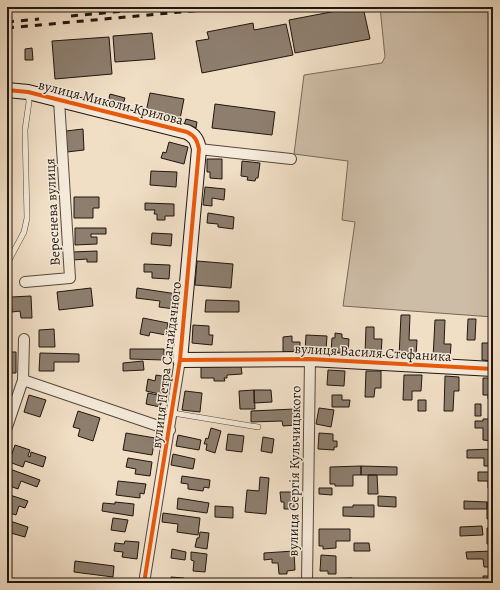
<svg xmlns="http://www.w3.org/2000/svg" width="500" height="590" viewBox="0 0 500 590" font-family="Alegreya,serif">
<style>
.green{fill:#cdbca6;stroke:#77695a}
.building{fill:#8d7e6e;stroke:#21160f}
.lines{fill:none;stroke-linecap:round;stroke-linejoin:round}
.lane-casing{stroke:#55483c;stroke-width:6}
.street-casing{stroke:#55483c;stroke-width:12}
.secondary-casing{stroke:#21160f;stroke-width:16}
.lane{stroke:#f5ead9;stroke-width:5}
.street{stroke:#f5ead9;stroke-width:10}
.secondary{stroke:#f5ead9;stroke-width:14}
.rail{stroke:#21160f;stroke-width:3;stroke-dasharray:7 7;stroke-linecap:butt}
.cycleway-casing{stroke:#f5ead9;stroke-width:6}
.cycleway{stroke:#e8590c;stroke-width:4}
.labels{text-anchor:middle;stroke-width:3;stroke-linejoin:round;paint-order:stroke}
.street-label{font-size:14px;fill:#21160f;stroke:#f5ead9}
</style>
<rect width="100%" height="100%" fill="#f0dec5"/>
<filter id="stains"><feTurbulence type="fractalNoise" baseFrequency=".005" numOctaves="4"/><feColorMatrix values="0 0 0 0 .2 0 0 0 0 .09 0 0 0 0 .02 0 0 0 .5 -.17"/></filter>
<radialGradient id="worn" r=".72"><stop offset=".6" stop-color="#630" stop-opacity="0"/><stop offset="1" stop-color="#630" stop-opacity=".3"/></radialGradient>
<path class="green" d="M380,7H493V317L343,306L355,222L342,220L348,161L294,154L304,75L382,63L385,57Z"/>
<path class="building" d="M357,7H363L370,39L295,53L289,20Z
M253,23L254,30L286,24L293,55L202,73L196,41L209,39L207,32Z
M152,33L155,59L115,62L113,36Z
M109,37L112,74L55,79L52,41Z
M32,48L33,60H25V49Z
M150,93L184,99L180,119L146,112Z
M110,94L125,98L122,107L108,103Z
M215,104L275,112L272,135L212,128Z
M186,119L197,122L196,128L184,125Z
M83,129L84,150L67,152L66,131Z
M169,142L188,147L184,164L161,158L163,152L166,153Z
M207,159H222V179L210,178V172H207Z
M242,161L260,163L258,178H256L255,181L247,180L248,177L241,176Z
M151,171L177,172L176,187L150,185Z
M205,187L225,189L224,200L212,198V206L203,205Z
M74,197H99V208H93V218H74Z
M145,203L174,204V216H165V220H157V214H154L155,210H145Z
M208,213L234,217L233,229L218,227V224L207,223Z
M75,228H106V234H91V237H97V244L75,245Z
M152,233L172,234L171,246L151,244Z
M97,251V262H87V259L73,260L72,252Z
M197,261L233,264L231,288L195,285Z
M144,264L170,265L169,279L152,278V272H144Z
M91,288L93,306L59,310L57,292Z
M137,288L177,294L175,309L159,307L160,301L136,298Z
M31,296L32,318H21L20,311L12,312L11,297Z
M206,300L239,301V312H205Z
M401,315H410L409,340H417L416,357H399Z
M143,318L168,323L166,335L150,332L149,336L140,334Z
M468,319H476L475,340H467Z
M435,320H445L444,344H451L450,359L433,358Z
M193,325L209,326V335H213L212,345L192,343Z
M366,327H374V339H382L381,355L365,354Z
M54,329L55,347H39V330Z
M335,333L342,334V338L349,339L348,354L331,352L332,338H335Z
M306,335L327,336L326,350H324V352L305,351Z
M292,336V342H300V351L283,352V337Z
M482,343H493V361L482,360Z
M130,349H164V360L130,359Z
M7,352H16V373H7Z
M40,353L79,354V362H54V371H39Z
M143,361L144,370L123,371V363Z
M241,366L242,374L227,375V378H224L225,381H214V378H201V367Z
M328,370L345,371L344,386L327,385Z
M366,371H381V388H375L374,397H365Z
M156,375L168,377L164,395L146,391L148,379L155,381Z
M404,375H422L421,391H412V400H403Z
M445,376L459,377V391H454L453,411H444Z
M483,378H493V399H488V395H483Z
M254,390H271L272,402L254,403Z
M254,390L255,409H240L239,391Z
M185,391L202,393L200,412L182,410Z
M148,393L163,396L160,407L146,404Z
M29,395L46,400L40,417L24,412Z
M332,395H342V400H350L349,407H332Z
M418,400H426V411H418Z
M475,404H481V416H475Z
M319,408L334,410L331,427L316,424Z
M295,409L296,425L283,426L282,421L251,422V411Z
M78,411L100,418L93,441L78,436L80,429L73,427Z
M483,419H493V441L483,440V428H475V421H483Z
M211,428L221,431L215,453L206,450L207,444H204L206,438L208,439Z
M126,433L155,438L152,455L123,450Z
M319,433L333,434V441H337V447H334V450L318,449Z
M228,434L244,436L242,452L226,450Z
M178,435L201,440L199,450L176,446Z
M263,437L274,439L272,453L261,451Z
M15,445L30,450L28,456L30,457L31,452L46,457L43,467L25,461L23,467L9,462Z
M493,449V466H484V458H467V450Z
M173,454L195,459L193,469L171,465Z
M128,458L152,462L150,476L135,474L136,469L126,467Z
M361,466V475H353V486H335V484H330V467Z
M361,466L397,467V475H361Z
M7,468L40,480L37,487L21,481L18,489L7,485Z
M478,472H493V488H488V481H478Z
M368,475H377L378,494H368Z
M182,476L210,480L209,488L204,487L203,491L188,489V484L181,483Z
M260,477L269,478L266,514L245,512L247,490L259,491Z
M118,481L146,484L144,494L140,493V498L116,495Z
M319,488H332V495L319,494Z
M280,492H294V509H284V502H281Z
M7,494L28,501L25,508L19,506L16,515L7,512Z
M378,496L396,497V507L378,506Z
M178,498L209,503L207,513L177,509Z
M464,501L487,502V509H464Z
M115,502L134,504L133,516L102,511L103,503L115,504Z
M487,502H493V519H487Z
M353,505H374V517L343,516V507H353Z
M215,506L233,507V518L215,517Z
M163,513L200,518L198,535L177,532L178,524L162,522Z
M113,518L128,520L125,532L111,530Z
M7,520L28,527L25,537L7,532Z
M482,526L483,535L460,536V527Z
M487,528H493V544H487Z
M319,529H350V541H336V548L323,549V546H319Z
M200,532L209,533L207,549L195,547L197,538H199Z
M125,541L139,542L137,559L122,557L123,552L114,551L115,543L124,544Z
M354,543H369L370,551H354Z
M172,549L186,552L185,560L171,558Z
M294,551L295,570L287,571V574H279L278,563H272V559L264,560V553Z
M493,551V567H484L483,559H467L466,552Z
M191,552L207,554L205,572L193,571L194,561L191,560Z
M321,555L336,556V574H328V571H320Z
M75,561L114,566L113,577L74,572Z
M483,576H493V583H484Z
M171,577L184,578L183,583H170Z
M352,578V583H320V579Z"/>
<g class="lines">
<defs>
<path id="lane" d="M7,264L24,232L27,218L25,130L29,102L28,93
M173,413L258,427"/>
<path id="street" d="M199,149L291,159
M25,282L70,278L59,100
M23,380L170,430
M7,427L23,380L24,339
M144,583L180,360
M307,583L310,359"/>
<path id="secondary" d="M7,90L28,92L187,132C195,136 197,140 199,149L180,360L310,359L493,369"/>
</defs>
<use href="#lane" class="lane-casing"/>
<use href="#street" class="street-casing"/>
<use href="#secondary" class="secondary-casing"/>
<use href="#lane" class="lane"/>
<use href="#street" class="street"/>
<use href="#secondary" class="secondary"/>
<path class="rail" d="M219,9L239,7
M7,11L56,7
M71,16L168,7
M7,22L39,19
M7,28L213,9L224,7"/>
<defs>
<path id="cycleway" d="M7,90L28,92L187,132C195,136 197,140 199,149L180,360L144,583
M180,360L310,359L493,369"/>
</defs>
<use href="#cycleway" class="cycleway-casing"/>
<use href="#cycleway" class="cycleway"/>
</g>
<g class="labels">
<g class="street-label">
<text transform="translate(111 102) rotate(14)" y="5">вулиця Миколи Крилова</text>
<text transform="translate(52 212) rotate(-93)" y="5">Вереснева вулиця</text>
<text transform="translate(373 352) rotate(3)" y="5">вулиця Василя Стефаника</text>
<text transform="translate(166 365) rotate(-83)" y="5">вулиця Петра Сагайдачного</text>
<text transform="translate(294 471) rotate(-89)" y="5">вулиця Сергія Кульчицького</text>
</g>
</g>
<rect width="500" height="590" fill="none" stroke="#f0dec5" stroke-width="24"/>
<rect x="8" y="8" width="484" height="574" fill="none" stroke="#21160f" stroke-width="2"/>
<rect x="12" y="12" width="476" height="566" fill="none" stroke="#21160f"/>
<rect width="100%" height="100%" filter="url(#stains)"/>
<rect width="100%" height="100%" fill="url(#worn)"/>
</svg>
